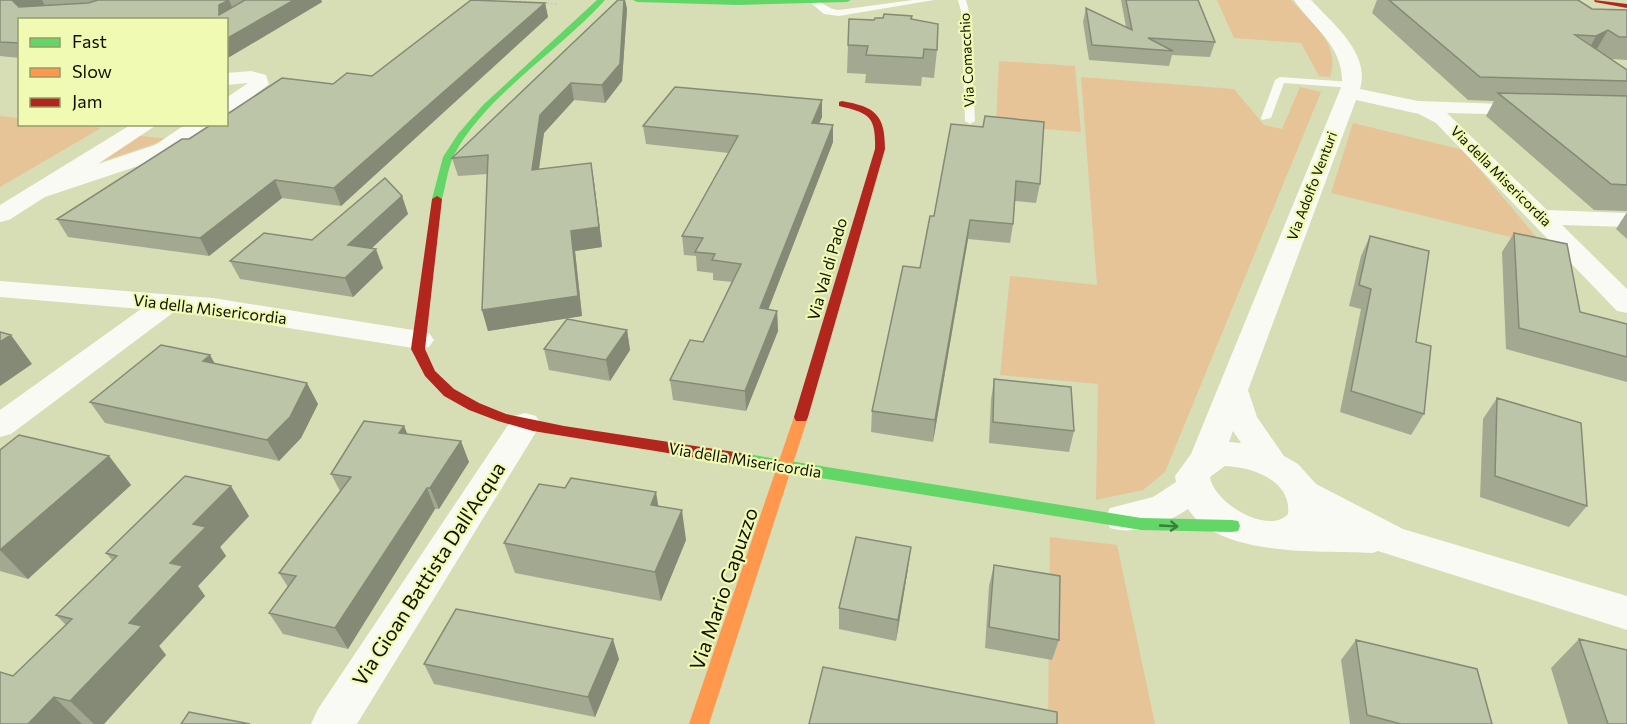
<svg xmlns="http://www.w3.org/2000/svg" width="1627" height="724" viewBox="0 0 1627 724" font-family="Commissioner,sans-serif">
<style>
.green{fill:#e7c398}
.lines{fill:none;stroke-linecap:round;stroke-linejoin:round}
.path{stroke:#cccec2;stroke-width:2;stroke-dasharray:3 1.5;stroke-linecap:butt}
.lane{fill:#f9faf4;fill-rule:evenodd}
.street{fill:#f9faf4;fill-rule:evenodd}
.fast{fill:#63d668;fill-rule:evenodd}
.slow{fill:#ff974d;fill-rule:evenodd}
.jam{fill:#b3261e;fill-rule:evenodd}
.wall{fill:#a2a990}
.shaded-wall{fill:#848a75}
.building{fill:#bcc5a7;stroke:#848a75;stroke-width:1.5}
.oneway{stroke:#3d7d39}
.labels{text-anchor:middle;stroke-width:4.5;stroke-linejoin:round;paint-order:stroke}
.far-street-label{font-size:14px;fill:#0f1000;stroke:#f1fab2}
.street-label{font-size:16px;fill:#0f1000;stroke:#f1fab2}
.near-street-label{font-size:20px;fill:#0f1000;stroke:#f1fab2}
</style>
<rect width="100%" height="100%" fill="#d7ddb5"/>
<path class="green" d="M1217,0H1291C1312,24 1341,43 1330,77L1319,76L1301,43L1234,38Z
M999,61L1075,66L1081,132L996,125Z
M1081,77L1234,89L1264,125L1282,129L1300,87L1321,92L1165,472L1143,490L1096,500L1098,384L1000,375L1010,276L1097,285Z
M0,116L19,118L20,124H73L101,128L0,187Z
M1353,123L1463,150L1543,245L1331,193Z
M133,135L168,139L77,170Z
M1050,537L1117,545L1155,724H1048Z"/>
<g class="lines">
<path class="path" d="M501,0L557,4"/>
<path class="lane" d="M812,0C822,0 828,10 839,10L913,0H934L839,16L824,14L812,4Z
M958,0H966L969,11L975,121L970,124L965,121L961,11Z
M1280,77L1352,82L1357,85L1352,88L1284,83L1271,118L1262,120L1261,118L1275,80Z"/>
<path class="street" d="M1294,0H1311C1332,23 1371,53 1360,89L1418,101L1537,105L1540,109L1537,113L1530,115L1447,113L1547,210L1627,213V227L1562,225L1627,289V313L1617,311L1436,123L1419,114L1356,100L1248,390L1257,417L1284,456L1298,464L1316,484L1403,529L1627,596V630L1378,551L1372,553C1320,550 1220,558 1188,509C1168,523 1134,536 1110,528L1105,518L1110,508L1153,497L1176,482L1175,476L1191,454L1342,85C1344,46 1314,29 1294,0ZM1233,431L1241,443L1229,442ZM1225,466C1253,467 1292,481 1288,514C1268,536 1213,502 1210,477Z
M251,71L266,75L269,84L233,112L226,114V98L248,83L226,85V73Z
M132,124H158L98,164L155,145L186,124H211L171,155L45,197L9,220L0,222V205Z
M0,281L213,298L419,331L429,333L434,340L429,347L419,349L213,316L174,312L11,434L0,437V410L141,309L0,297Z
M525,413L536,416L541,424L357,724H311L318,709L514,416Z"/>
<path class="fast" d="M597,0H605C560,50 485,96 454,155C448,167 446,185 442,199L441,201H433L432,199L443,157L458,134L483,105Z
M633,0H851L847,2L738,5L637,2Z
M741,453L1141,518L1232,520L1238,521L1240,526L1238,531L1232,532L1141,530L741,465L736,463L733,459L736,455Z"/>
<path class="slow" d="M801,412L806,413L808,417L709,724H689L794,417L796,413Z"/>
<path class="jam" d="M1594,0L1627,4V8L1595,2Z
M842,101C875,107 885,114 885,149L808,417L806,421H796L794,417L875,149C876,116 869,113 839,106V102Z
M437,196L442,199L425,349L435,371L454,389L479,403L506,414L564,426L741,453L746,455L749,459L746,463L741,465L533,431L498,421L469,410L444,396L425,376L411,349L432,199Z"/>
</g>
<path class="wall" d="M0,0H321L322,2L226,59V20H20V58L0,56Z
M618,0H625L627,9L622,81L605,103L574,100L544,133L539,169L594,182L602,247L575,251L582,316L488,331L482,310L488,174L458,176L452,158Z
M1121,0H1198L1215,42L1210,57L1172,55L1169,66L1089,60L1083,22L1086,8L1126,27Z
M1377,0H1578L1592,9L1627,10V60L1611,59L1627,70V211L1594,210L1486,116L1494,101L1468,100L1372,13Z
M545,3L548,17L341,206L282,198L209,256L68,237L57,219L189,139L333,84L372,76Z
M912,19L937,50L934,78L922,77L921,86L865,83L866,74L847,73L848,45L874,20Z
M822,100V117L819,123L833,125V142L768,310L777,311L778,331L746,411L673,400L670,380L703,342L732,282L713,280V273L697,271L696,256L684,255L682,236L729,153L646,144L643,126Z
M951,124L1040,184L1036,203L1015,201L1013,224L1010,243L968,239L933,442L871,432L872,411L920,268L934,216Z
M402,196L408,214L372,248L383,268L353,297L240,279L230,261L312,240Z
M1627,212V239L1616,229Z
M1514,233L1580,312L1627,324V382L1506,349L1502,252Z
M1370,236L1416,342L1424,414L1411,435L1340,412L1361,309L1349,306L1361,256Z
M627,330L630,350L610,381L549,370L544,349Z
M215,364L318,404L301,438L279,461L105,423L90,402Z
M994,379L1074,431L1069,452L989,443L991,400Z
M1497,398L1587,506L1569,527L1480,497L1483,419Z
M404,426L407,434L469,462L439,509H435L348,649L283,634L269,613L288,587L279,573L340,491L331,474Z
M0,450L109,456L131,485L28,579L0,571Z
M659,506L686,540L661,601L515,573L504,543Z
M249,516L220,547L226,556L198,586L205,596L159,646L166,655L104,724H0L13,676L66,625L56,615L112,560L106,553Z
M994,565L1059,640L1052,660L985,648L989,586Z
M908,568L896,641L839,629V608Z
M1579,639L1627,724H1568L1551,668Z
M1356,640L1492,724H1350L1341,660Z
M619,659L595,717L434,684L424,664Z"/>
<path class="shaded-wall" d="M16,0H42L46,8L21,16L13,1Z
M229,0L235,14L219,15V5Z
M294,0H321L322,2L226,59V39Z
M624,0H625L627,9L622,81L605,103L602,85Z
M545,3L548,17L341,206L334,188Z
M1608,30L1595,52L1584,58L1596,36Z
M571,83L574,100L544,133L536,189L532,170L540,115Z
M822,100V117L812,140V123Z
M833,125V142L761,328L760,308Z
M591,163L594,182L602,247L575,251L582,316L488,331L482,310L571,231Z
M275,180L282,198L209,256L200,238Z
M402,196L408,214L355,264L348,245Z
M970,220L968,239L933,442L935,420Z
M376,249L383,268L353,297L345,278Z
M777,311L778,331L746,411L745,391Z
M627,330L630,350L610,381L606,360Z
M11,335L32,364L0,386V342Z
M210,355L222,376L203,361Z
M307,383L318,404L301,438L279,461L267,440Z
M404,426L413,447L399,433Z
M461,441L469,462L439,509L430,488Z
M109,456L131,485L28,579L0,550Z
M231,486L249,516L220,547L226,556L198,586L205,596L159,646L166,655L104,724H94L70,701L129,623L170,563L193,524Z
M427,488L435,509L348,649L335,628Z
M656,492L661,522L651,505Z
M682,510L686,540L661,601L655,572Z
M911,547L908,568L896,641L898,620Z
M613,639L619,659L595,717L588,697Z
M54,697L82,724H28Z"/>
<path class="building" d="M0,0H16L13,1L19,7L88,3L98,0H229L219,5V15L245,0H294L226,39V20H20V43L0,42Z
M471,0L545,3L334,188L275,180L200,238L57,219L182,139H189L212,124H226V115L282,78L333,84L347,73L372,76Z
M618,0H624L620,64L602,85L571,83L540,115L532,170L591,163L599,227L571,231L578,296L482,310L488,155L452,158Z
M1126,0H1198L1215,42L1148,38L1173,51L1092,45L1086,8L1132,30Z
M1389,0H1578L1592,9L1627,10V37H1619L1608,30L1596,36L1575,35L1627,70V81L1480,77Z
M884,14L912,16L911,19L938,24L937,50L924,49L923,58L866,55L868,46L848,45L849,19L874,20L875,18H883Z
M675,87L822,100L812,123L833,125L760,308L777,311L745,391L670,380L690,340L703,342L741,264L712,260L715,254L695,252L703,238L682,236L738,136L643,126Z
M1498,93L1627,96V185L1611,184Z
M985,116L1044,122L1040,184L1016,181L1013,224L970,220L935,420L872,411L903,266L920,268L930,216H934L951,124L983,127Z
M385,178L402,196L348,245L376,249L345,278L230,261L264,233L312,240Z
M1514,233L1567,244L1580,312L1627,324V357L1519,328Z
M1370,236L1429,251L1416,342L1431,346L1424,414L1351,391L1371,289L1359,285Z
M567,319L627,330L606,360L544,349Z
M0,332L11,335L0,342Z
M161,345L210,355L203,361L307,383L290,417L267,440L90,402Z
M994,379L1071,387L1074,431L993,422Z
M1497,398L1581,423L1587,506L1495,476Z
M364,421L404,426L399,433L461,441L430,488H427L335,628L269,613L296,576L279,573L351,477L331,474Z
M19,435L109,456L0,550V450Z
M185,476L231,486L193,524L206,527L170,563L183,566L129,623L142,626L70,701L54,697L28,724H0V672L13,676L72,619L56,615L117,556L106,553Z
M571,478L656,492L651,505L682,510L655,572L504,543L539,484L565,488Z
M856,537L911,547L898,620L839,608Z
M994,565L1060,576L1059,640L989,627Z
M456,609L613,639L588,697L424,664Z
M1579,639L1627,650V724H1608Z
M1356,640L1477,669L1492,724H1401L1367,715Z
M823,667L1057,712V724H809Z
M189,712L250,724H181Z"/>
<defs><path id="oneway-shaft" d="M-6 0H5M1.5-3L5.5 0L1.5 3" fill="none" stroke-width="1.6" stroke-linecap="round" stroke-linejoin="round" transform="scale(1.5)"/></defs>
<use class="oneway" href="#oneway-shaft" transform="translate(1169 526) rotate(3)"/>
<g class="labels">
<g class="far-street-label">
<text transform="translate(967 60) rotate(-93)" y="5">Via Comacchio</text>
<text transform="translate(1501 176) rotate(45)" y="5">Via della Misericordia</text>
<text transform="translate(1312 186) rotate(-69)" y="5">Via Adolfo Venturi</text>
</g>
<g class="street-label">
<text transform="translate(827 269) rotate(-74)" y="6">Via Val di Pado</text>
<text transform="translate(210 309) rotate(7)" y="6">Via della Misericordia</text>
<text transform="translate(745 460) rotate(9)" y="6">Via della Misericordia</text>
</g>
<g class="near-street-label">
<text transform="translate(429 574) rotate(-57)" y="7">Via Gioan Battista Dall'Acqua</text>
<text transform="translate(724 589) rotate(-71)" y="7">Via Mario Capuzzo</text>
</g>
</g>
<rect x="18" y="18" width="210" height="108" fill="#f1fab2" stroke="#979c6b" stroke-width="1.5"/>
<rect x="30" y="38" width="30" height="9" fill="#63d668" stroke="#979c6b" stroke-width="1.5"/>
<text x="72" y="48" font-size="18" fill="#0f1000">Fast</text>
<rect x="30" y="68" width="30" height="9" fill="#ff974d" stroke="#979c6b" stroke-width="1.5"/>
<text x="72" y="78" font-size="18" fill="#0f1000">Slow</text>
<rect x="30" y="98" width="30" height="9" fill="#b3261e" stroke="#979c6b" stroke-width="1.5"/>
<text x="72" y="108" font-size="18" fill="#0f1000">Jam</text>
</svg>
